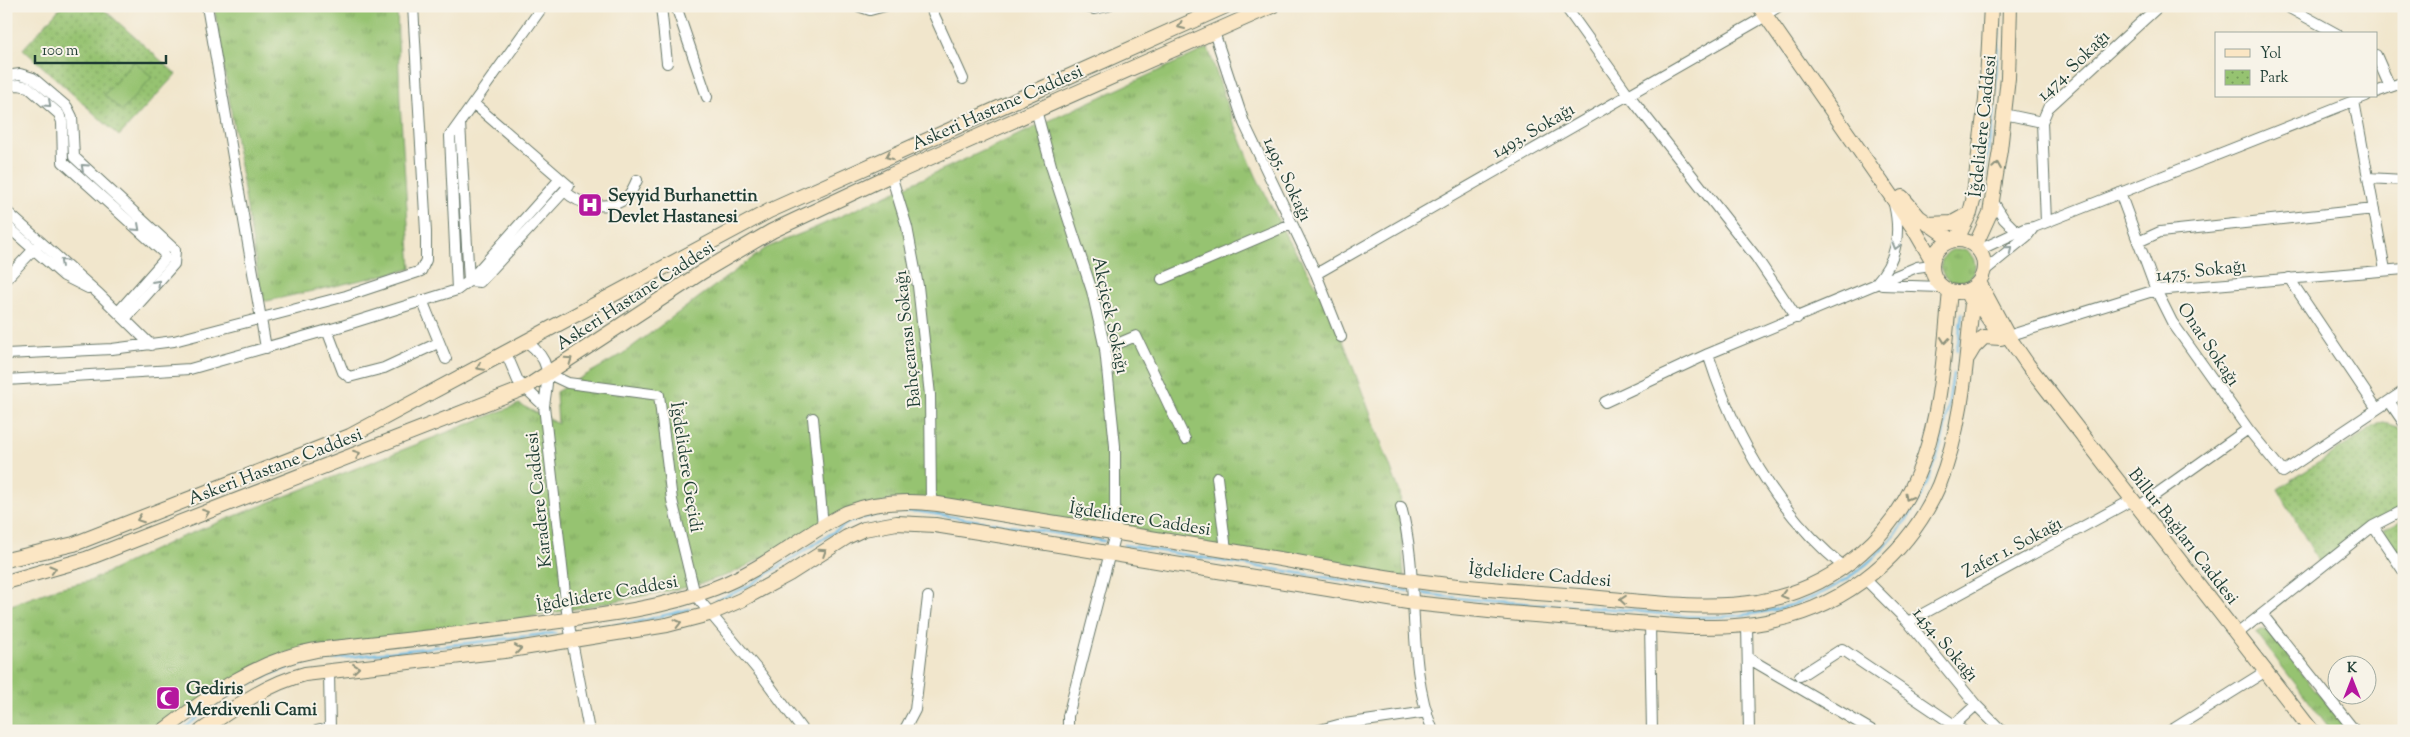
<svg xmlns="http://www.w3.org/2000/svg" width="2410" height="737" viewBox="0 0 2410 737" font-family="'Sorts Mill Goudy',serif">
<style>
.grass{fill:url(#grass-tufts);stroke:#5a8052}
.park{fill:url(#park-dots);stroke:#5a8052}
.pitch{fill:#96c371;stroke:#5a8052}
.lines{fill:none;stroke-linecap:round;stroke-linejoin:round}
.stream{stroke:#67b9e2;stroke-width:2.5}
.street-casing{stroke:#687869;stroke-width:12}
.secondary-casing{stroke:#687869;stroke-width:16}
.street{stroke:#fff;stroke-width:10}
.secondary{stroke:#fbe6c4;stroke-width:14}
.oneway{stroke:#8d927c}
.oneway2{stroke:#8f9e9a}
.labels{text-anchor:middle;stroke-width:4;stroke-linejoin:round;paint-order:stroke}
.street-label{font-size:18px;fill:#1f3d34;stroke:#f7f3e8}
.poi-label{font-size:18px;font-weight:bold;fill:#1f3d34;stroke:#f7f3e8;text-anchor:start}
</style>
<defs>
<pattern id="grass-tufts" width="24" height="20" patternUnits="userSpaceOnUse" patternTransform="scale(1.25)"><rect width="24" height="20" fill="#96c371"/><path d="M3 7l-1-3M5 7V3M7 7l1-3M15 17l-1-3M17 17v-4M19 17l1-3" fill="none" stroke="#7aa05e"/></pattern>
<pattern id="park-dots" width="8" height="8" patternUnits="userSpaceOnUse" patternTransform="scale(1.25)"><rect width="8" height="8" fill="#96c371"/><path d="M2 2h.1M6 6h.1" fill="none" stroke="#7aa05e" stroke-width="1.8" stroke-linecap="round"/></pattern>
</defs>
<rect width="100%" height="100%" fill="#f7f3e8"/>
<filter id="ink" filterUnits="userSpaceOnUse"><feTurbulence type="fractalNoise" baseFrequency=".02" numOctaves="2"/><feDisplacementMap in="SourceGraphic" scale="10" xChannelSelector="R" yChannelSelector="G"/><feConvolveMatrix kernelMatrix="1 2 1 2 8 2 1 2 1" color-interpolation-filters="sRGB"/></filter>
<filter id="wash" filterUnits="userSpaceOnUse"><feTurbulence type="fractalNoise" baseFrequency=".0096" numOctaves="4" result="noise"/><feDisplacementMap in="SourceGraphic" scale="20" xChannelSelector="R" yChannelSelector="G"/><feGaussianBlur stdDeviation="1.12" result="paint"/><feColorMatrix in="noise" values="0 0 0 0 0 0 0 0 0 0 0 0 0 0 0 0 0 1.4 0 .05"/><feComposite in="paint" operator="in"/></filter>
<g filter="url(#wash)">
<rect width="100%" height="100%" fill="#f1e6cc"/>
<path class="grass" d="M214,6H397L400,103L411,269L267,301L262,300Z
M1208,48L1230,113L1256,176L1285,234L1332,311L1400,493L1404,577L891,499L802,537L731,574L693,586L491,625L289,652L168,731H6V607L58,588L90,581L174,540L519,404L558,424L556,392L621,355L766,248L817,227Z
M1941 266a17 17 0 1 1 34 0a17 17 0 1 1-34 0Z
M2261,630H2268L2272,635L2348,731H2332L2256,633Z"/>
<path class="park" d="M62,6H100L176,74L119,136L23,49Z
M2384,423L2398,427L2404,437V507L2320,564L2278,489L2378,424Z
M2404,520V564L2383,530Z"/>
<path class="pitch" d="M134,61L152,77L122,111L104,95Z"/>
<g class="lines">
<path class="stream" d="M1981,201L1994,108L2000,6
M1957,351L1962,314
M1124,545L1409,591
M1414,592C1480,603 1547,604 1614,609C1647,611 1678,618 1712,617C1825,616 1909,554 1941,445C1947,422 1949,397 1953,374
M716,601L747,587L851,521L885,512L916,511L1104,541
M586,629L638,622L689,609
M181,731C219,699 265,669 315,661L555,633"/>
</g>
</g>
<g filter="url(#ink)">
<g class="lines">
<defs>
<path id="street" d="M207,6L266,348
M661,6L667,63
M676,6L707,97
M858,6L870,10L885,6
M930,6L963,79
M1083,6L1094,9L1108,6
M1565,6L1628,94L1756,257L1797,318
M2286,6L2337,34
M1773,10L1779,6
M1214,32L1244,123L1316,274L1341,337
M2376,55L2390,87
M6,76L20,74L33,78L67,107L72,117L74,157L175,250L174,264L125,319
M6,86L19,85L28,87L59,114L62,122L63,162L164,253L165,259L118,312
M2376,92L2404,82
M2354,101L2385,270
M1036,110L1052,169L1092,291L1105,349L1115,446V533L1068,716V731
M2004,114L2042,122
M460,123L469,281
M891,175L907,227L918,286L930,395L931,503
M2368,178L2404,180
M565,191C578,205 611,212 627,197C632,192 634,186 637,180
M2120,193L2156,290L2172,322L2248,429L2283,472L2404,391
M1992,200L2004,219L2017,232
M6,211L99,294L151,345
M2046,222L2042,122L2048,108L2159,6
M6,225L64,276L88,288
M2138,242L2160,232L2374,209
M1979,250L2024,229L2034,227L2366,96
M1984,271L2027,236L2034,227
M1316,274L1766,16
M2289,278L2377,409
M6,279L38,245
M1162,279L1291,224
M469,281L480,282L569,186L474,104
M1876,283C1897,260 1901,234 1894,204
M1882,285L1941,287
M457,290L450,136L543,6
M422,300L446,359
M327,330L343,372L349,377L384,368L438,343
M2008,336L2156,290L2404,269
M527,342C553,362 548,376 544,406L568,620L589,731
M1105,349L1136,336L1185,439
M506,353L518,381L544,406
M6,354L112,349L174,341L346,296L421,271L426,260V232L413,6
M1708,354C1734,436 1776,512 1844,567
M549,374L568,383L659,395L672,500L695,595L761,674L803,731
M6,380L190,369L342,326L457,290L469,281L560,179
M2389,401L2404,423
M1605,402L1708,354L1917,267L1931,265
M813,418L823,526
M1217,477L1226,550
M1401,507C1421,578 1405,663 1433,731
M2138,507L2248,429
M2373,526L2404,572
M1865,579L1908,622L1976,705L2002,731
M2262,614L2355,731
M1908,622L2132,500
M1650,624L1652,731
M1747,625L1749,731
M2237,634L2373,526L2404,510
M1748,658L1873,731
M329,671L330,731
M1800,676L1842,649L1963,731
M1954,725L1976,705
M316,731L329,728
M904,731L915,710L928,597
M1316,731L1338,725L1427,712
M2170,731L2266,671"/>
<path id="secondary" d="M1759,6L1914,229L1932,260
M1902,197L1919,217L1952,240
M1928,224L1952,223L1970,213
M1957,239L1970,213L1973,201L1986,100L1991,6
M1932 266a26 26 0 1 1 52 0a26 26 0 1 1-52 0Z
M1975,246L1990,213L2000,150L2008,78L2010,6
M1979,282L2008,336L2028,365L2312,731
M1971,293L1997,331
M1968,357L1974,347L1984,337L2001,338
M6,560L74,544L350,436L769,211L1226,6
M6,582L86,559L525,388L702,272L772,231L891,175L1272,6
M163,731C210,696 257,660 316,650C395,641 474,633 552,622C607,615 663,608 715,588C763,570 801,536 846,513C876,501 906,500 938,504C1036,520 1133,535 1231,551C1290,560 1348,572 1407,580C1465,588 1522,592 1579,596C1639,601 1699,611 1758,602C1797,595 1833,578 1862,552C1939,487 1941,384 1950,291
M201,731C234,708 266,684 305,674L504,651L667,625L709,614L741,600L789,574L847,537L864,529L897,523L935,525L1414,603L1508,613L1689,627C1718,627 1747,627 1775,620C1847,605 1910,553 1939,485C1962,428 1966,364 1972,303L1966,291"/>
</defs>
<use href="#street" class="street-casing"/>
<use href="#secondary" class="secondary-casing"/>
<use href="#street" class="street"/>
<use href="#secondary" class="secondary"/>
</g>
<defs><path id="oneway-chevron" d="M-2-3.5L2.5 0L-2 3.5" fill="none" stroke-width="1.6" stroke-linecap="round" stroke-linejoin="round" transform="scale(1.25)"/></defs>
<g class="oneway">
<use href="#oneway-chevron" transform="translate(1181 26) rotate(156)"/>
<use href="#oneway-chevron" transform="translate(889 156) rotate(156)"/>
<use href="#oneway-chevron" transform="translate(1997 166) rotate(-81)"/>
<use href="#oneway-chevron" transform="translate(1945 340) rotate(96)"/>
<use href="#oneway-chevron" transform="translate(569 360) rotate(-35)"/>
<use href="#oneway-chevron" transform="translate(480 367) rotate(152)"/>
<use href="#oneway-chevron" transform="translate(357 454) rotate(-21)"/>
<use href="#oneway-chevron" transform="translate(1908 497) rotate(120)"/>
<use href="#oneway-chevron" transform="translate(206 513) rotate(-21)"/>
<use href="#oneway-chevron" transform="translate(140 519) rotate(159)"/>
<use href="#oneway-chevron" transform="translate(823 552) rotate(-33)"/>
<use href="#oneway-chevron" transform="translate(53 569) rotate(-16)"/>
<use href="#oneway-chevron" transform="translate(1784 595) rotate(164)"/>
<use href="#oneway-chevron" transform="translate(1623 600) rotate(-175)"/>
<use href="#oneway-chevron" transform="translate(678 623) rotate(-14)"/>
<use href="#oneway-chevron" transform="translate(518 649) rotate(-8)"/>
<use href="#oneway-chevron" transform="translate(356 668) rotate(-6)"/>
</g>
<g class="oneway2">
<use href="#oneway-chevron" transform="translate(48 104) rotate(42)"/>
<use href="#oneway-chevron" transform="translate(84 167) rotate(-138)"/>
<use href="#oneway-chevron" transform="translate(137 228) rotate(42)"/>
<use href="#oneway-chevron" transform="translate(1896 246) rotate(105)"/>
<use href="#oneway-chevron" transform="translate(2009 249) rotate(-39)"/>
<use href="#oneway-chevron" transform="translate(63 262) rotate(-138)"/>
<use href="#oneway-chevron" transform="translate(157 283) rotate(-48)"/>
</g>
</g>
<defs>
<symbol id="hospital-square" viewBox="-11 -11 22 22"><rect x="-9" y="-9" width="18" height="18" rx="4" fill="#b5179e" stroke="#f7f3e8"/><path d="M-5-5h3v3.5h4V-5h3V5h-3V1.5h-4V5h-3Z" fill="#fff"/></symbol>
<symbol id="mosque-square" viewBox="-11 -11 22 22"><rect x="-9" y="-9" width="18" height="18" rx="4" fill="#b5179e" stroke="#f7f3e8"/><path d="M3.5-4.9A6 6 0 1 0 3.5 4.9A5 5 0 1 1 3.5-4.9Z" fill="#fff"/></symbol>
</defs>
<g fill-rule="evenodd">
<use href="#hospital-square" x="576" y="191" width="28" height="28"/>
<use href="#mosque-square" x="154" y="684" width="28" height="28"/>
</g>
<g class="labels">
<g class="street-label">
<text transform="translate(2073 65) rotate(-44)" y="6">1474. Sokağı</text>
<text transform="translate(997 107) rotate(-24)" y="6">Askeri Hastane Caddesi</text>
<text transform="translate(1982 126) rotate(-84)" y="6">İğdelidere Caddesi</text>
<text transform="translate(1533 130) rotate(-30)" y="6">1493. Sokağı</text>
<text transform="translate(1288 179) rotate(65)" y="6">1495. Sokağı</text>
<text transform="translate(2201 270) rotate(-6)" y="6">1475. Sokağı</text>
<text transform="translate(635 295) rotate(-33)" y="6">Askeri Hastane Caddesi</text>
<text transform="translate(1111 315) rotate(78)" y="6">Akçiçek Sokağı</text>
<text transform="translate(907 339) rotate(-96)" y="6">Bahçearası Sokağı</text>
<text transform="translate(2209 344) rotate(56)" y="6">Onat Sokağı</text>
<text transform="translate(275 466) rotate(-21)" y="6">Askeri Hastane Caddesi</text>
<text transform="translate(687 467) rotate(81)" y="6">İğdelidere Geçidi</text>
<text transform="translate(538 500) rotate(-96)" y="6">Karadere Caddesi</text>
<text transform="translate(1140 518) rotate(9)" y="6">İğdelidere Caddesi</text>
<text transform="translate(2184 536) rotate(52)" y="6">Billur Bağları Caddesi</text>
<text transform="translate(2012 547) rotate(-28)" y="6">Zafer 1. Sokağı</text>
<text transform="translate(1540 574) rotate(5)" y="6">İğdelidere Caddesi</text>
<text transform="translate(607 593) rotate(-10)" y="6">İğdelidere Caddesi</text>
<text transform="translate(1946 644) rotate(50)" y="6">1454. Sokağı</text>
</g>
<g class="poi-label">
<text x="608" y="201">Seyyid Burhanettin<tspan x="608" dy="21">Devlet Hastanesi</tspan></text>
<text x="186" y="694">Gediris<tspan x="186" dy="21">Merdivenli Cami</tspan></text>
</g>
</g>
<rect width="2410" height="737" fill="none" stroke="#f7f3e8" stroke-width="25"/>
<rect x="2215" y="32" width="162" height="65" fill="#f7f3e8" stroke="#a1aaa0"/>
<rect x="2225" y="49" width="25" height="8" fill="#fbe6c4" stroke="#a1aaa0"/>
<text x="2260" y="58" font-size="15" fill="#1f3d34">Yol</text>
<rect x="2225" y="70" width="25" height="15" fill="url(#park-dots)" stroke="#a1aaa0"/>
<text x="2260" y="82" font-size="15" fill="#1f3d34">Park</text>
<g transform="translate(2352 680)"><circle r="24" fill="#f7f3e8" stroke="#a1aaa0"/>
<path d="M0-4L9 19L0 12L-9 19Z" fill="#b5179e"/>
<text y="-8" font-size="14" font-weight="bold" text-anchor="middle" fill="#1f3d34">K</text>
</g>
<path d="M35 55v8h131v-8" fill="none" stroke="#1f3d34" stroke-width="2.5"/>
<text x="42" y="55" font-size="15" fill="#1f3d34" stroke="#f7f3e8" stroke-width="4" paint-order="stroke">100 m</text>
</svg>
